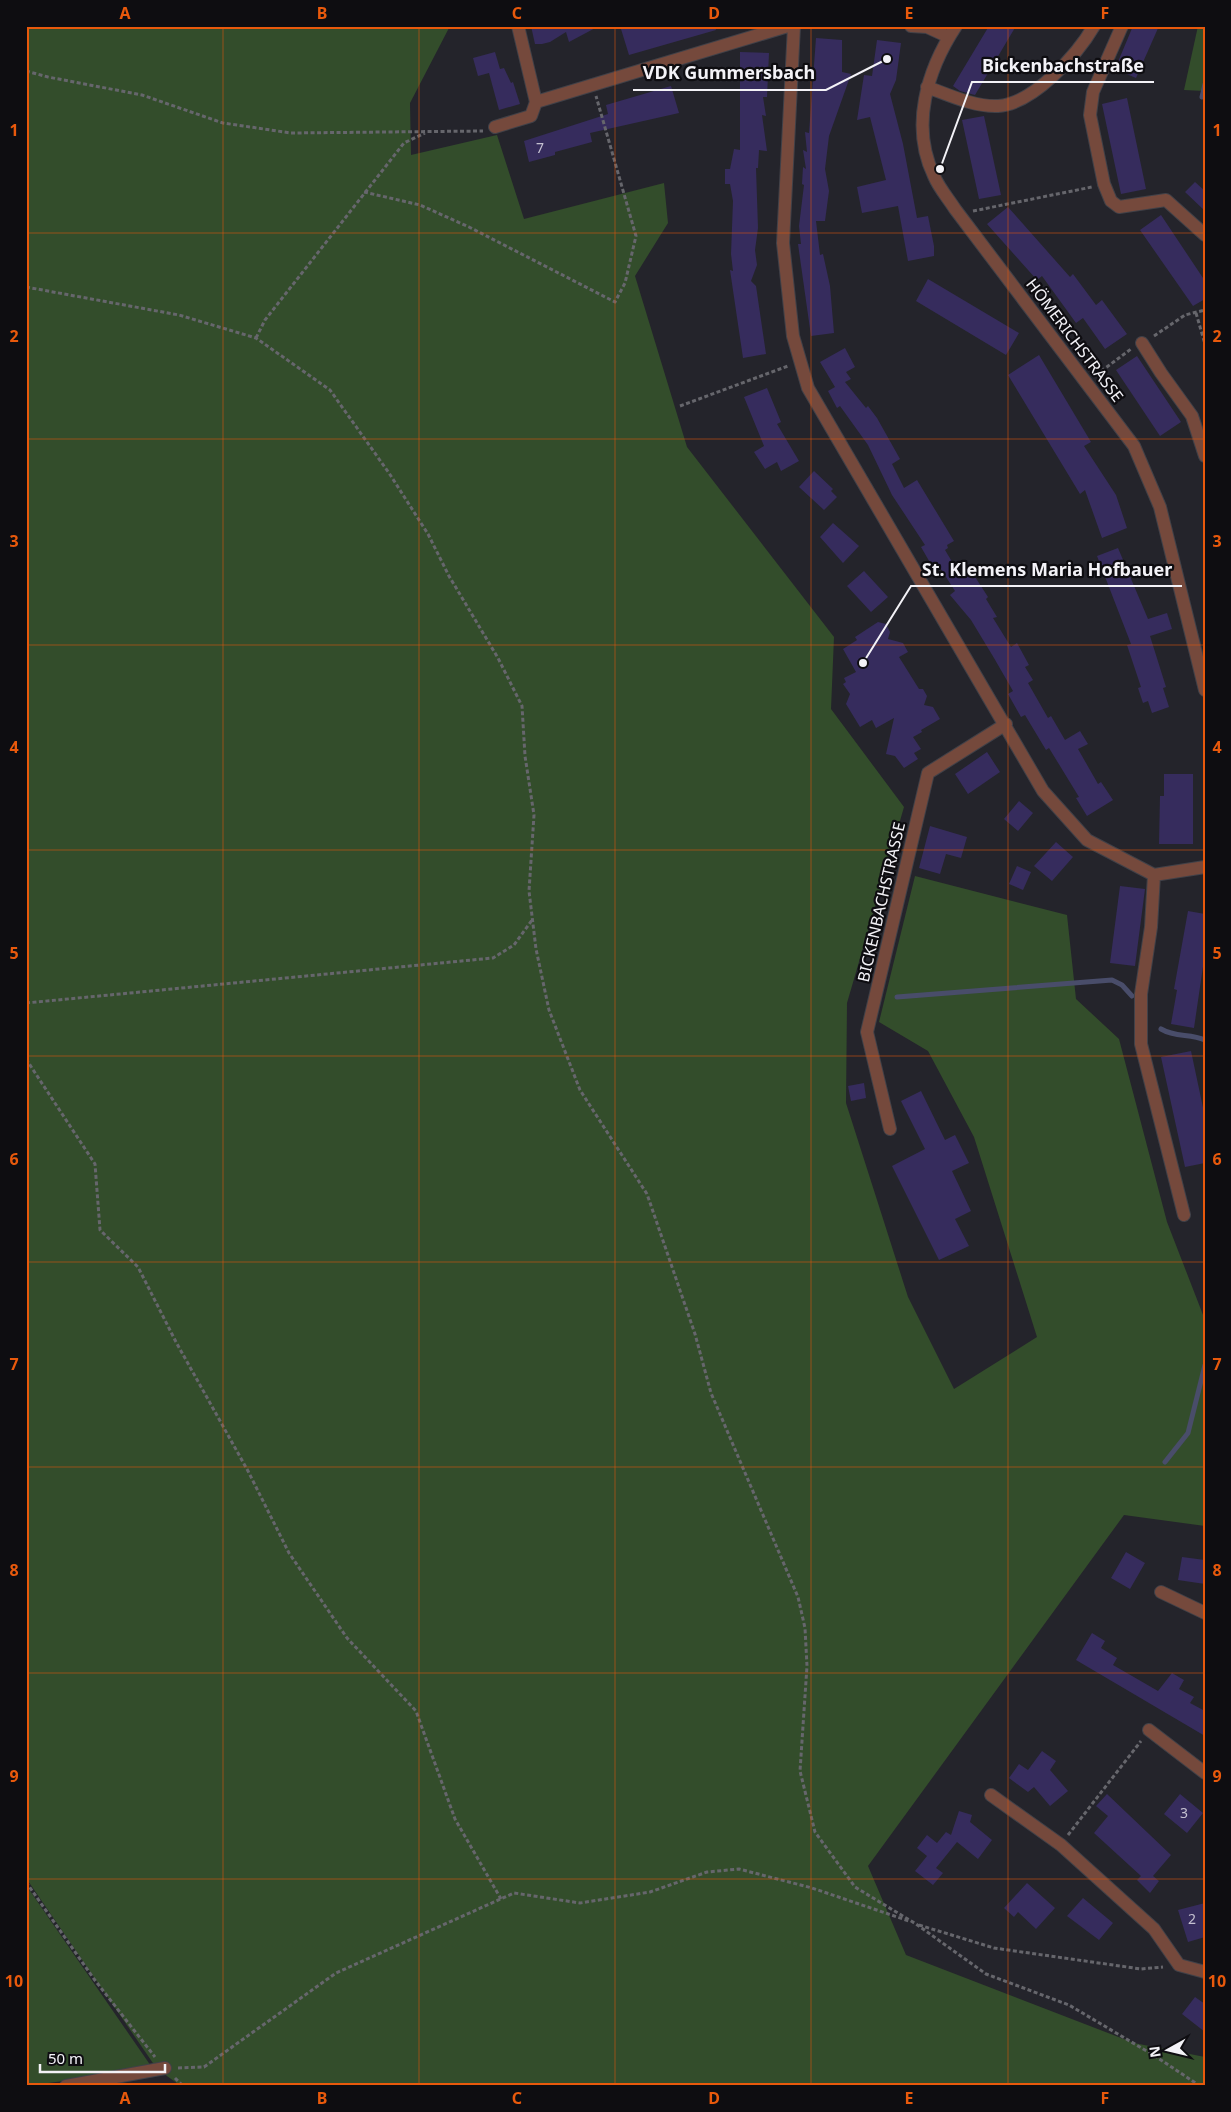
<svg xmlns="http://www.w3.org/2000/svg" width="1231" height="2112" viewBox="0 0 1231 2112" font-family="'Noto Sans',sans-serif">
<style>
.green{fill:#334d2b}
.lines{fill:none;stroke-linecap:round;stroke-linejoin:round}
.stream{stroke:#494d6a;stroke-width:5}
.building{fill:#362c5d}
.minor-casing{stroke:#414148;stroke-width:14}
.path{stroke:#66666c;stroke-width:3;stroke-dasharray:4 2.5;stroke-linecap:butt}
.minor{stroke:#75493c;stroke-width:12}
.grid{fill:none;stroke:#e8590c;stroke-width:1;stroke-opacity:0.55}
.labels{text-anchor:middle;stroke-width:4.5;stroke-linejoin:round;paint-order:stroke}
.number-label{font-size:14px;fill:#c4c0d0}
.street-label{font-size:16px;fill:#f3f2f7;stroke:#0e0d11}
.leader{fill:none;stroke:#f3f2f7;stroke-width:2}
.callout-dot{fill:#f3f2f7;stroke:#0e0d11;stroke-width:2}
.callout-label{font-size:18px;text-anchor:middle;font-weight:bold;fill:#f3f2f7;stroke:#0e0d11;stroke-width:4.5;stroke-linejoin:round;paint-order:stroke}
.neatline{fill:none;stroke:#e8590c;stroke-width:2}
.grid-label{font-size:16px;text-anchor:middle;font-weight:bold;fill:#e8590c}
</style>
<rect width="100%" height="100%" fill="#24242b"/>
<path class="green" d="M26,26H450L410,103L411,155L497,135L524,219L664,183L668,223L635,276L687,447L834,637L831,709L904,807L847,1003L846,1103L908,1297L954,1389L1037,1337L974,1137L928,1051L879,1022L915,876L1067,915L1076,999L1119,1039L1167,1222L1205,1320V1526L1124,1515L868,1866L906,1955L1134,2043L1205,2057V2086H181L157,2069L26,1878Z
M1198,26H1205V91L1184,90Z
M26,1885L153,2069L26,2086Z"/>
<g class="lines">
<path class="stream" d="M1202,97L1205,84
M897,997L1112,980L1122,985L1132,996
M1161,1029C1176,1038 1190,1033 1205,1040
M1165,1462L1188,1433L1205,1365"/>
</g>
<path class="building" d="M531,26H599L569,42L566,32L550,42L542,44H535Z
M629,26H715L716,30L629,55L621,29Z
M989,26H1016L975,95L960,91L953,86Z
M1133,26H1159L1136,78L1115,69Z
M816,38L842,40V72L851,74L829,136L825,169L829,191L825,221H816L820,255L823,254L830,286L834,333L811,336L798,244H801L799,226L804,185L802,184L803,167L806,169L803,150L807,152L805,132L809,133Z
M877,40L901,43L896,80L890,94L903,144L917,218L928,216L934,246V256L908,261L898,206L862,213L857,187L886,180L870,117L857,120L864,75L872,76Z
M495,52L500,69L504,68L511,83L513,82L520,104L499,110L489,73L478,76L473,58Z
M740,52L769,53L767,97H763L766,116L762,115L767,151L759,150L758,168H756L758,228L755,250L757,265L751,281L756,286L766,354L743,358L730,270L733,271L731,254L733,201L730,184H725V169H730L734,149L740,150Z
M671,86L679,113L590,133L592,142L555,152V155L529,162L524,141L608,114L606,105Z
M1127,98L1146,189L1121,194L1102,104Z
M984,116L1001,195L979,199L962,120Z
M1195,182L1205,191V211L1185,192Z
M1008,207L1070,277L1073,274L1096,305L1102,300L1127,334L1105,349L1083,318L1076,323L1042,276L1037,280L987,224Z
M1161,215L1205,281V299L1193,306L1140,230Z
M928,279L1019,333L1006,355L916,301Z
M845,348L855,367L846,372L851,379L845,382L866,408L868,406L877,418L900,459L892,464L904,488L917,480L954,541L947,545L948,548L945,550L960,575L970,569L988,597L986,599L997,617L993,618L1011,647L1017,643L1029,665L1025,667L1033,680L1028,683L1048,718L1051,716L1065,740L1080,731L1088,744L1078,749L1098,784L1101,782L1113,800L1087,816L1076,798L1079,797L1049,748L1046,750L1025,715L1021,717L1008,694L1013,691L994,658L971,620L950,595L955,591L937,563L932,566L921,547L925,545L892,495L868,445L840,406L837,408L828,391L835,387L820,362Z
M1039,355L1091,442L1084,446L1116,495L1127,528L1102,538L1085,490L1080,494L1008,375Z
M1137,356L1181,422L1160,436L1116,370Z
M767,388L781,422L777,424L799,461L781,471L777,462L765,469L754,452L764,446L744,397Z
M814,471L833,489L831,491L837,497L824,510L799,487Z
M833,523L859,546L843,563L820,537Z
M1118,548L1148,619L1167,613L1172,629L1150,636L1166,687L1163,688L1169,707L1152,713L1148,701L1143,703L1138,688L1141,687L1127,645L1131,644L1097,556Z
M864,571L888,597L871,612L847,586Z
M878,622L886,624L890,632L888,639L903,643L908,652L899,657L919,689H923L927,696L924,705L933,707L940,719L921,730L922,732L913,737L921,749L914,753L918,759L904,768L895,756L886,754L894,718L876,728L872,720L860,727L846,704L850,694L843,684L846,682L844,678L856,672L843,649L857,640L855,637Z
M987,752L1000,772L968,794L955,774Z
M1164,774H1193V844H1159L1160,796H1164Z
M1019,801L1033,813L1018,831L1004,819Z
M930,826L967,837L961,858L946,854L940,874L919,868Z
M1056,842L1073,857L1052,881L1034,866Z
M1017,866L1031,872L1023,890L1009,884Z
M1120,886L1145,889L1135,966L1110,963Z
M1188,911L1205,914V953L1194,1028L1171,1024L1177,990L1174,989Z
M1191,1051L1205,1117V1163L1185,1167L1161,1057Z
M864,1083L866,1098L851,1101L848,1086Z
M921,1091L945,1140L955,1135L969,1163L952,1171L971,1211L955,1219L969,1246L939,1260L892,1166L925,1149L901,1101Z
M1126,1552L1145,1563L1130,1589L1111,1578Z
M1182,1557L1205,1560V1584L1178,1580Z
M1092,1633L1105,1641L1101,1648L1117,1658L1113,1665L1158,1691L1172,1673L1184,1680L1179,1689L1194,1697L1190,1703L1205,1711V1736L1076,1660Z
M1042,1751L1056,1761L1050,1770L1068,1791L1050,1806L1034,1787L1028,1792L1009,1778L1019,1764L1028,1770Z
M1107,1794L1171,1855L1153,1876L1159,1881L1150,1893L1137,1880L1141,1876L1094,1833L1108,1816L1096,1806Z
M1180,1794L1203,1813L1187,1833L1164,1814Z
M959,1811L972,1815L970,1822L992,1840L978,1859L957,1842L936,1868L943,1873L933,1885L915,1871L927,1856L917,1848L927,1835L937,1843L946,1832L951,1835Z
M1027,1883L1055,1908L1036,1929L1018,1912L1014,1917L1004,1908Z
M1083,1898L1113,1923L1099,1940L1067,1916Z
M1205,1903V1937L1188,1942L1178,1910Z
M1195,1997L1205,2004V2032L1182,2014Z"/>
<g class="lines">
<defs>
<path id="minor" d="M518,26L536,102
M794,26L783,243L793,336L808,388L1043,791L1087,840L1154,875L1205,867
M911,26L927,27L949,37
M956,26C927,70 910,126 934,176C939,188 948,198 955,209L1134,446L1160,507L1205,690
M1122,26L1093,92L1090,115L1104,184L1111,201L1119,207L1166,200L1205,235
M927,87C949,95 974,107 998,106C1033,104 1077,55 1094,26
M495,127L531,116L536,102L788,26
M1142,343L1161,373L1192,416L1205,456
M1154,875L1151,927L1141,994V1044L1184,1215
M890,1129L867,1032L928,773L1006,724
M1161,1592L1205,1613
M1149,1730L1205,1773
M991,1795L1061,1845L1154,1929L1179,1965L1205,1972
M66,2086L165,2068"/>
</defs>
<use href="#minor" class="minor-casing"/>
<path class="path" d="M26,71L48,77L142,95L223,123L291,133L483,131
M364,192L420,205L469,227L615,302L625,283L636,236L596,96
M973,211L1092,187
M26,287L179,315L256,338L330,390L389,473L428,534L449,576L498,658L522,706L525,756L534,815L529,891L536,949L549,1010L580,1090L647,1194L695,1334L711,1393L798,1597L805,1628L807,1666L800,1771L815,1832L855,1887L916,1924L986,1974L1069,2005L1155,2056L1200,2086
M1196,313L1205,344
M1154,336L1185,315L1205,310
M256,338L265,320L404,143L425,133
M1096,375L1131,349
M680,406L788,366
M26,1003L493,958L514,945L532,920
M26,1059L95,1164L100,1230L138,1267L176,1342L248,1471L289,1553L347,1638L416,1711L455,1819L501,1899
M1068,1835L1141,1741
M26,1882L94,1979L155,2057
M919,1925L994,1948L1141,1969L1163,1967
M178,2068L204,2067L336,1973L514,1893L580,1903L650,1892L707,1872L739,1869L812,1888L909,1921
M175,2078L183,2086"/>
<use href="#minor" class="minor"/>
</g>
<path class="grid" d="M223,26V2086M419,26V2086M615,26V2086M811,26V2086M1008,26V2086M26,233H1205M26,439H1205M26,645H1205M26,850H1205M26,1056H1205M26,1262H1205M26,1467H1205M26,1673H1205M26,1879H1205"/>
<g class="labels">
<g class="number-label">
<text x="540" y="153">7</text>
<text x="1184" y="1818">3</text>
<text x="1192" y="1924">2</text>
</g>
<g class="street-label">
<text transform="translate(1075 340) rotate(53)" y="6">HÖMERICHSTRASSE</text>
<text transform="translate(881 902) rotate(-77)" y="6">BICKENBACHSTRASSE</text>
</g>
</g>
<path class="leader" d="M940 169L972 82H1154M887 59L826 90H633M863 663L911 586H1182"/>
<g class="callout-dot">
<circle cx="940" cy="169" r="5"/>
<circle cx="887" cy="59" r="5"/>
<circle cx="863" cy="663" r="5"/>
</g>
<g class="callout-label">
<text x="1063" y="72">Bickenbachstraße</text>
<text x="729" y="79">VDK Gummersbach</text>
<text x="1047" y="576">St. Klemens Maria Hofbauer</text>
</g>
<rect width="1231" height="2112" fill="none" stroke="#0e0d11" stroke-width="55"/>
<g transform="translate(1168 2050) rotate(262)" stroke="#0e0d11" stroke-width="4" paint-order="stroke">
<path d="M0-4L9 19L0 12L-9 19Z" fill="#f3f2f7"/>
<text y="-8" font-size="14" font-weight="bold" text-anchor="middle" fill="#f3f2f7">N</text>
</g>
<path d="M40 2064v8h125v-8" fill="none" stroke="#f3f2f7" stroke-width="2.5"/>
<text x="48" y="2064" font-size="15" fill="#f3f2f7" stroke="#0e0d11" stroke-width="4" paint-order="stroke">50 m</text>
<rect x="28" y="28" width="1176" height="2056" class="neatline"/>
<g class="grid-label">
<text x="125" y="19">A</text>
<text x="322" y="19">B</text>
<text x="517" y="19">C</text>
<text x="714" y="19">D</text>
<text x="909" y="19">E</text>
<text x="1105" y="19">F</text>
<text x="14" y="136">1</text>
<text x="1217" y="136">1</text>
<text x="14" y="342">2</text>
<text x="1217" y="342">2</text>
<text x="14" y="547">3</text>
<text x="1217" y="547">3</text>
<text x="14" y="753">4</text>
<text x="1217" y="753">4</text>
<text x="14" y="959">5</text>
<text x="1217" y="959">5</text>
<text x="14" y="1165">6</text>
<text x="1217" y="1165">6</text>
<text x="14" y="1370">7</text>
<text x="1217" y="1370">7</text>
<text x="14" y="1576">8</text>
<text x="1217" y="1576">8</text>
<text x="14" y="1782">9</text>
<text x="1217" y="1782">9</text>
<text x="14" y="1987">10</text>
<text x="1217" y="1987">10</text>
<text x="125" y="2104">A</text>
<text x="322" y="2104">B</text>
<text x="517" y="2104">C</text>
<text x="714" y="2104">D</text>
<text x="909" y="2104">E</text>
<text x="1105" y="2104">F</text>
</g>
</svg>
